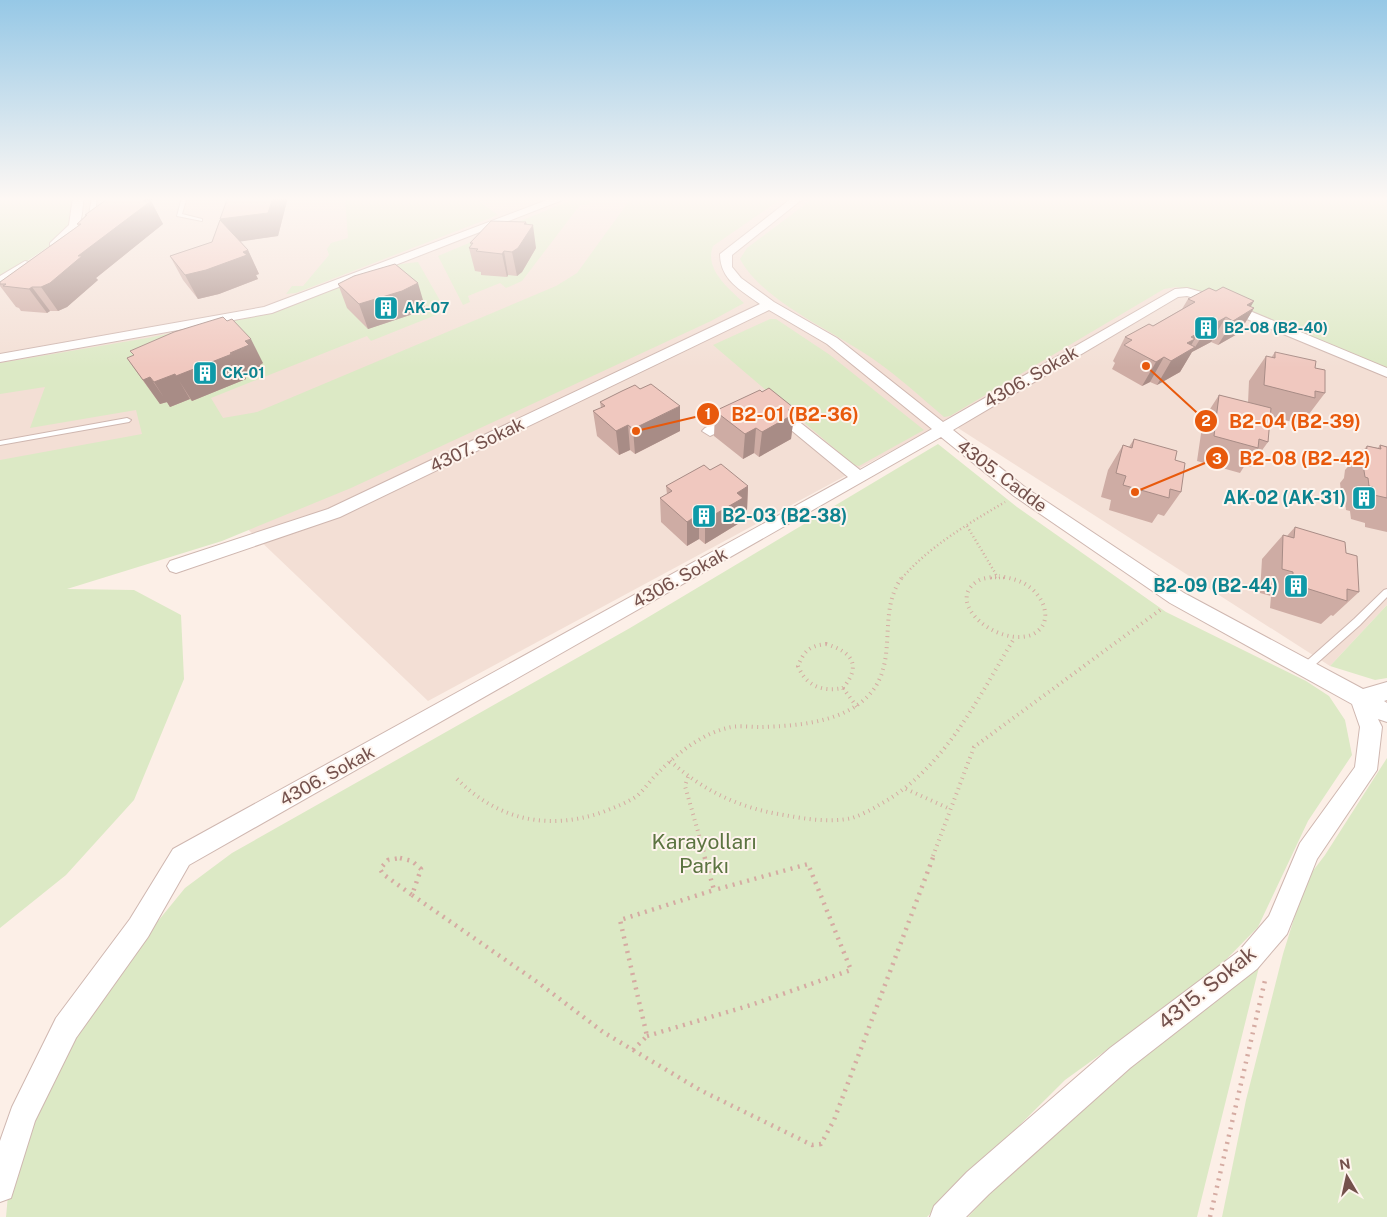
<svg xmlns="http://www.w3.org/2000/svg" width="1387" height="1217" viewBox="0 0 1387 1217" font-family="'Public Sans',sans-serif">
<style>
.residential{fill:#f3dfd5}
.green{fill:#dce9c5}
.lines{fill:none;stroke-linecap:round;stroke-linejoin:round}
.service-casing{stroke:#cfb7b0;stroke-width:2}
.minor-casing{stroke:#cfb7b0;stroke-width:2}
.path-far2{stroke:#d5aba2;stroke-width:2.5;stroke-dasharray:1 3;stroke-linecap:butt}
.path-far1{stroke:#d5aba2;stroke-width:4;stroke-dasharray:1 4.5;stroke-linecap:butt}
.path{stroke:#d5aba2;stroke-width:4.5;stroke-dasharray:2 5.5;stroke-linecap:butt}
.service{fill:#fff;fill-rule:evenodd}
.minor{fill:#fff;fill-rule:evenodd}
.wall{fill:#ceaca4}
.shaded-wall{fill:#a88c86}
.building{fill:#f0c8bf;stroke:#a88c86}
.labels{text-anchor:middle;stroke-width:4;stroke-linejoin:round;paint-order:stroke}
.far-culture-label{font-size:15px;font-weight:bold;fill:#0d838f;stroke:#fef4ed;text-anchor:start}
.street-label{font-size:18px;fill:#74514c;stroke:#fef4ed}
.culture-label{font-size:18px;font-weight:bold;fill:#0d838f;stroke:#fef4ed;text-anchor:end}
.near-park-label{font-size:21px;fill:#5c7441;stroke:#fef4ed}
.near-street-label{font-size:21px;fill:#74514c;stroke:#fef4ed}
.leader{fill:none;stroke:#e8590c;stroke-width:2}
.callout-dot{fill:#e8590c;stroke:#fef4ed;stroke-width:2}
.mark-label{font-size:15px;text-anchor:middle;font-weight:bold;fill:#fff}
.callout-label{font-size:19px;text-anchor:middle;font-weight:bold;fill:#e8590c;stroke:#fef4ed;stroke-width:4;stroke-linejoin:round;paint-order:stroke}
</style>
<rect width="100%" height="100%" fill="#fcefe7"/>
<path class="residential" d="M83,197H1021L1387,373V605L1330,666L947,421L428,701L169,454L0,484V285L87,228Z"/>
<path class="green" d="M0,197H73L69,227L60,239L0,279Z
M345,197H473L498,215L296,293L286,294L292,286H303L329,255L327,249L331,243L348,238Z
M578,197L592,199L588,205H580L522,281L506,288L500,283L468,296L470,302L463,305L438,256Z
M632,197H784L713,246C704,270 729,288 744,303L711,321L351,488L222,541L67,589L134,590L181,615L184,679L134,800L66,875L0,928V460L142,434L136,410L30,428L45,387L0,394V363L147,338L251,317L401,264L418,262L446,311L371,341L367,336L211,398L223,418L257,412L556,286L577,273Z
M815,197H1387V368L1197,291L1176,287L1164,289L950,416L944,417C922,398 900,378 876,361C836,332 763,302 740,259L747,248Z
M770,319H776L830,355L924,430L859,466L854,465L713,345Z
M938,444L1017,507L1166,612L1306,681L1329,696L1345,720L1352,755L1308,821L1258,927L1212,974L1065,1080L927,1217H6L8,1195L48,1081L127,959L185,888L232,853L630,628Z
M1387,605V678L1375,680L1330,666Z
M1387,758V1217H1222L1246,1100L1283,954L1306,880L1325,855Z
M1259,967L1197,1217H968L1020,1161L1124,1066Z"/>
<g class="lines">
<defs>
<path id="service" d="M92,197H97L94,221L91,223L88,221Z
M182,197H187L182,214L202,219V221L177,216Z
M127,418L131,420L129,422L0,445V441Z
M1387,589V597L1360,625L1307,672L1304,673L1301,672L1299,669L1301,666L1354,619L1384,590Z"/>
<path id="minor" d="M73,197H83C83,216 81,231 64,243C59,247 56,249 50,247V243L69,225Z
M555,197H570L272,313L0,362V354L264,307Z
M793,197H805L732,255V267L741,278L774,302L837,338L943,422L1175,289L1187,288L1209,294L1387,368V377L1201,300L1187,296L1178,297L953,430L1026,488L1184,593L1363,689L1387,682V700L1384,701L1387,703V722L1378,719L1382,727L1377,770L1317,859L1287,934L1257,969L1130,1068L989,1194L966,1217H930L934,1206L967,1172L1110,1048L1239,951L1269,916L1300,843L1355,767L1360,727L1352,704L1170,603L1014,496L941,437L189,865L148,937L76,1038L35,1121L11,1198L0,1202V1141L12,1107L56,1018L130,919L173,849L848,477L768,411L766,408L768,405H778L860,470L932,429L827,344L769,310L340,517L176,573L170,571L167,566L170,561L328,509L760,304C741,290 720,280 720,254Z
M25,261L29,262L31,265L29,268L0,285V276Z
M738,412L746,417L743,420L710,436L702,431L705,428Z"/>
</defs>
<use href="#service" class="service-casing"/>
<use href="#minor" class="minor-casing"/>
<path class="path-far2" d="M967,526L997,576
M902,578C931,545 968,524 1005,502
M991,578H1007"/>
<path class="path-far1" d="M996,576C990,578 982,578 978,581C943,602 997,647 1031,635C1055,625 1045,597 1028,586C1020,580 1010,578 999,576
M826,644C852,652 862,665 843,688C822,692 806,686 798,666C804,651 809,646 826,644Z
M843,688L857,707
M670,761C704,791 739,808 784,815C805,819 831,823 852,818C861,815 871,810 879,805C945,769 977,699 1015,637
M688,777L685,786L705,856
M457,779C498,820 548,831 603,812C615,807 627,803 637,796C644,790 649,782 655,776C674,756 699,735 727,728C737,725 750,727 761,727C795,726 842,723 868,696C901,662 875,612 903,576
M906,789L950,809
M933,856L974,747L1160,610"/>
<path class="path" d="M400,858L412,861L421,869L412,895L383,874L380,869L388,860Z
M412,895L540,984L603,1032L700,1090L812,1145L821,1144L834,1120L934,855
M647,1036L751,1005L851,970L808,864L714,890
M633,1050L647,1036L620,920L714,890L704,855
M1210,1217L1266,976"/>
<use href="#service" class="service"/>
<use href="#minor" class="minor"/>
</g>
<path class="wall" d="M110,197H156L151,201L163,224L96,278L98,280L67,307L58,311H50L47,313L21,311L19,308L16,307L0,286V282L78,226L77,224L85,216V215Z
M228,197H288L278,236L240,241L248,250L259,274L256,275L258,279L219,294L198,299L183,280L170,256L212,242Z
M526,222L536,248L522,272L517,276L508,275L507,277L481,275V272L475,271L469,248L471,245L470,243Z
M338,284L425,307L410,315L368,329L347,308Z
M1216,291L1254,301L1250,307L1254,308L1239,333L1218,345L1211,342L1192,352L1180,372L1157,385L1150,382L1142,386L1112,369L1115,363L1113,361L1125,337L1153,326L1182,309L1188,299Z
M130,351L263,363L260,365L262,370L245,377L246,379L192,401L190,399L170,407L167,402L160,404L144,382L127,358L134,355Z
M1275,352L1315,368L1325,393L1306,418L1301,417L1296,423L1270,416L1268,442L1250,467L1245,465L1240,473L1197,461L1203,420L1219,395L1248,403L1249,381L1266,356L1271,358Z
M600,402L680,431L635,454L630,450L619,455L597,436L593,411L601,408Z
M715,411L793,413L794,414L791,439L759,457L754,453L743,459L714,436Z
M1134,439L1175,460L1181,492L1164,516L1158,514L1152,523L1109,510L1111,500L1101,497L1108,470L1123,445L1129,447Z
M1380,445L1387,447V532L1365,527V523L1351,519L1350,511L1346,510L1345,502H1342L1340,483L1344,478L1345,470L1367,446L1378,448Z
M710,470L748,486L747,510L742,513L741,522L705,544L699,539L687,546L661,522L660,498L667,494L666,486Z
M1295,527L1346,553L1359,592L1333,616L1331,615L1321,624L1270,608L1271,596L1260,593L1262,559L1283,535L1287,536Z"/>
<path class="shaded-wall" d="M145,197H156L148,203Z
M273,197H288L278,236L231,243L220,219Z
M146,199L148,203L151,201L163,224L96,278L98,280L67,307L58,311L41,287Z
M526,222L528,232L533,225L536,248L522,272L517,276L512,252L524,224Z
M248,250L259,274L256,275L258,279L219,294L198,299L185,275Z
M504,251L508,275L507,277L502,254Z
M418,283L425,307L410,315L368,329L359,304Z
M32,287L50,311L47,313L29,289Z
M1254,301L1247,313L1254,308L1239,333L1218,345L1233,321L1247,305Z
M1226,317L1211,342L1192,352L1207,328Z
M1198,333L1188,351L1195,347L1180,372L1157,385L1171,361L1191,337Z
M251,339L263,363L260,365L262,370L245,377L246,379L192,401L176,376L230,353L245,341Z
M1164,357L1150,382L1142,386L1156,362Z
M175,374L190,399L170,407L154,382Z
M150,377L167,402L160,404L143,380Z
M680,406V431L635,454L633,429Z
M794,408L793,415L794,414L791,439L759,457L762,432L788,410Z
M628,425L630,450L619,455L616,431Z
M756,428L754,453L743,459L745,434Z
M748,486L747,510L742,513L741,522L705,544V520L737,493Z
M699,514V539L687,546V522Z"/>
<path class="building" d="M110,197H125L146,199L143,201H151L78,256H82L50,283L41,287H32L29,289L3,286L6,284H0V282L81,224H77L87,215H85Z
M228,197H273L268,213L220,219Z
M220,220L248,250L243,252L247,255L206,270L185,275L170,256L212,242Z
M491,221L526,222L524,224L533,225L518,248L512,252L504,251L502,254L476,251L478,249L469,248L473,243H470Z
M395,264L418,283L402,291L359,304L338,284L354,276Z
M1223,287L1254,301L1247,305L1254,308L1233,321L1226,317L1207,328L1199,327L1198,333L1191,337L1195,339L1187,343L1195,347L1171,361L1164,357L1156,362L1124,345L1132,340L1125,337L1149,324L1153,326L1195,302L1188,299L1209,288L1216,291Z
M223,317L227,321L232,319L251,339L245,341L249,345L230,353L232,354L176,376L175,374L154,382L150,377L143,380L127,358L134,355L130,351L174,332Z
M1275,352L1316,361L1315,368L1325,370V393L1315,391V398L1264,385L1266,356L1275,358Z
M651,384L680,406L633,429L628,425L616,431L593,411L605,406L600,402L622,391L635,385L640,389Z
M769,388L794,408L788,410L794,414L762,432L756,428L745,434L715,411L760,390L762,392Z
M1219,395L1271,408L1268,442L1259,439L1258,448L1214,436Z
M1134,439L1177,451L1175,460L1185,463L1181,492L1170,489L1169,498L1123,485L1126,476L1116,473L1123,445L1132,448Z
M1380,445L1387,447V498L1374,495L1373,487L1369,486L1368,478L1365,477L1362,458L1366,459L1367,446L1381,449Z
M721,464L748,486L737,493L743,498L705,520L699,514L687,522L660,498L672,491L666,486L704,465L710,470Z
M1295,527L1345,542L1346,553L1357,556L1359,592L1347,589V601L1293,584V572L1282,569L1283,535L1294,538Z"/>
<linearGradient id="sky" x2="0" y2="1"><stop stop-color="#96c8e6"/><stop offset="0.54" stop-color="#fef8f4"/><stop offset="1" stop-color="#fef8f4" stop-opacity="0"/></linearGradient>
<rect width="1387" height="368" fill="url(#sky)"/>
<defs>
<symbol id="building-square" viewBox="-11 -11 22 22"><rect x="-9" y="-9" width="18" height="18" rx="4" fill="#0f9aa8" stroke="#fef4ed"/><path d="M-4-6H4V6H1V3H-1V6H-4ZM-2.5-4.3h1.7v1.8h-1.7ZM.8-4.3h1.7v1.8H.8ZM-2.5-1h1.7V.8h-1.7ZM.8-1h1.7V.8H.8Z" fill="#fff"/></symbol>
</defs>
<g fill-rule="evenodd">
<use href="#building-square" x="372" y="294" width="28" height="28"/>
<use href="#building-square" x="1192" y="314" width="28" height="28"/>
<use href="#building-square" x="191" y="359" width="28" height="28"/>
<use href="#building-square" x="1350" y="484" width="28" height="28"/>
<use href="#building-square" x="690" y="502" width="28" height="28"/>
<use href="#building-square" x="1282" y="572" width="28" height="28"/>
</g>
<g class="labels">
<g class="far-culture-label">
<text x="404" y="313">AK-07</text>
<text x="1224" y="333">B2-08 (B2-40)</text>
<text x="222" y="378">CK-01</text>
</g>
<g class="street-label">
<text transform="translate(1031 377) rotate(-30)" y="6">4306. Sokak</text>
<text transform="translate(477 445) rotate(-26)" y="6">4307. Sokak</text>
<text transform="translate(1002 476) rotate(37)" y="6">4305. Cadde</text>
<text transform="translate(680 578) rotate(-29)" y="6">4306. Sokak</text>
<text transform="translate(327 776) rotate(-29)" y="6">4306. Sokak</text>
</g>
<g class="culture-label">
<text x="1346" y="504">AK-02 (AK-31)</text>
<text x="722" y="522" text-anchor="start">B2-03 (B2-38)</text>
<text x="1278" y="592">B2-09 (B2-44)</text>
</g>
<g class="near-park-label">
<text x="704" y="849">Karayolları<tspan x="704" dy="24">Parkı</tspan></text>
</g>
<g class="near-street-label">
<text transform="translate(1207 988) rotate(-39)" y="7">4315. Sokak</text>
</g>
</g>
<path class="leader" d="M636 431L708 414M1146 366L1206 421M1135 492L1217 458"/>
<g class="callout-dot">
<circle cx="636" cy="431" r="5"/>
<circle cx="1146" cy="366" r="5"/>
<circle cx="1135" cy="492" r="5"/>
<circle cx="708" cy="414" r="12"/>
<circle cx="1206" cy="421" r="12"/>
<circle cx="1217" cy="458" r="12"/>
</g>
<g class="mark-label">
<text x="708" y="419">1</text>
<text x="1206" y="426">2</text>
<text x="1217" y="464">3</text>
</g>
<g class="callout-label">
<text x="795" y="421">B2-01 (B2-36)</text>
<text x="1295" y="428">B2-04 (B2-39)</text>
<text x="1305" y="465">B2-08 (B2-42)</text>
</g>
<g transform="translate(1347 1177) rotate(351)" stroke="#fef4ed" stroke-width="4" paint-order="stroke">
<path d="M0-4L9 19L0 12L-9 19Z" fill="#74514c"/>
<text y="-8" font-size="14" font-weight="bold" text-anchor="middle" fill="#74514c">N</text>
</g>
</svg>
